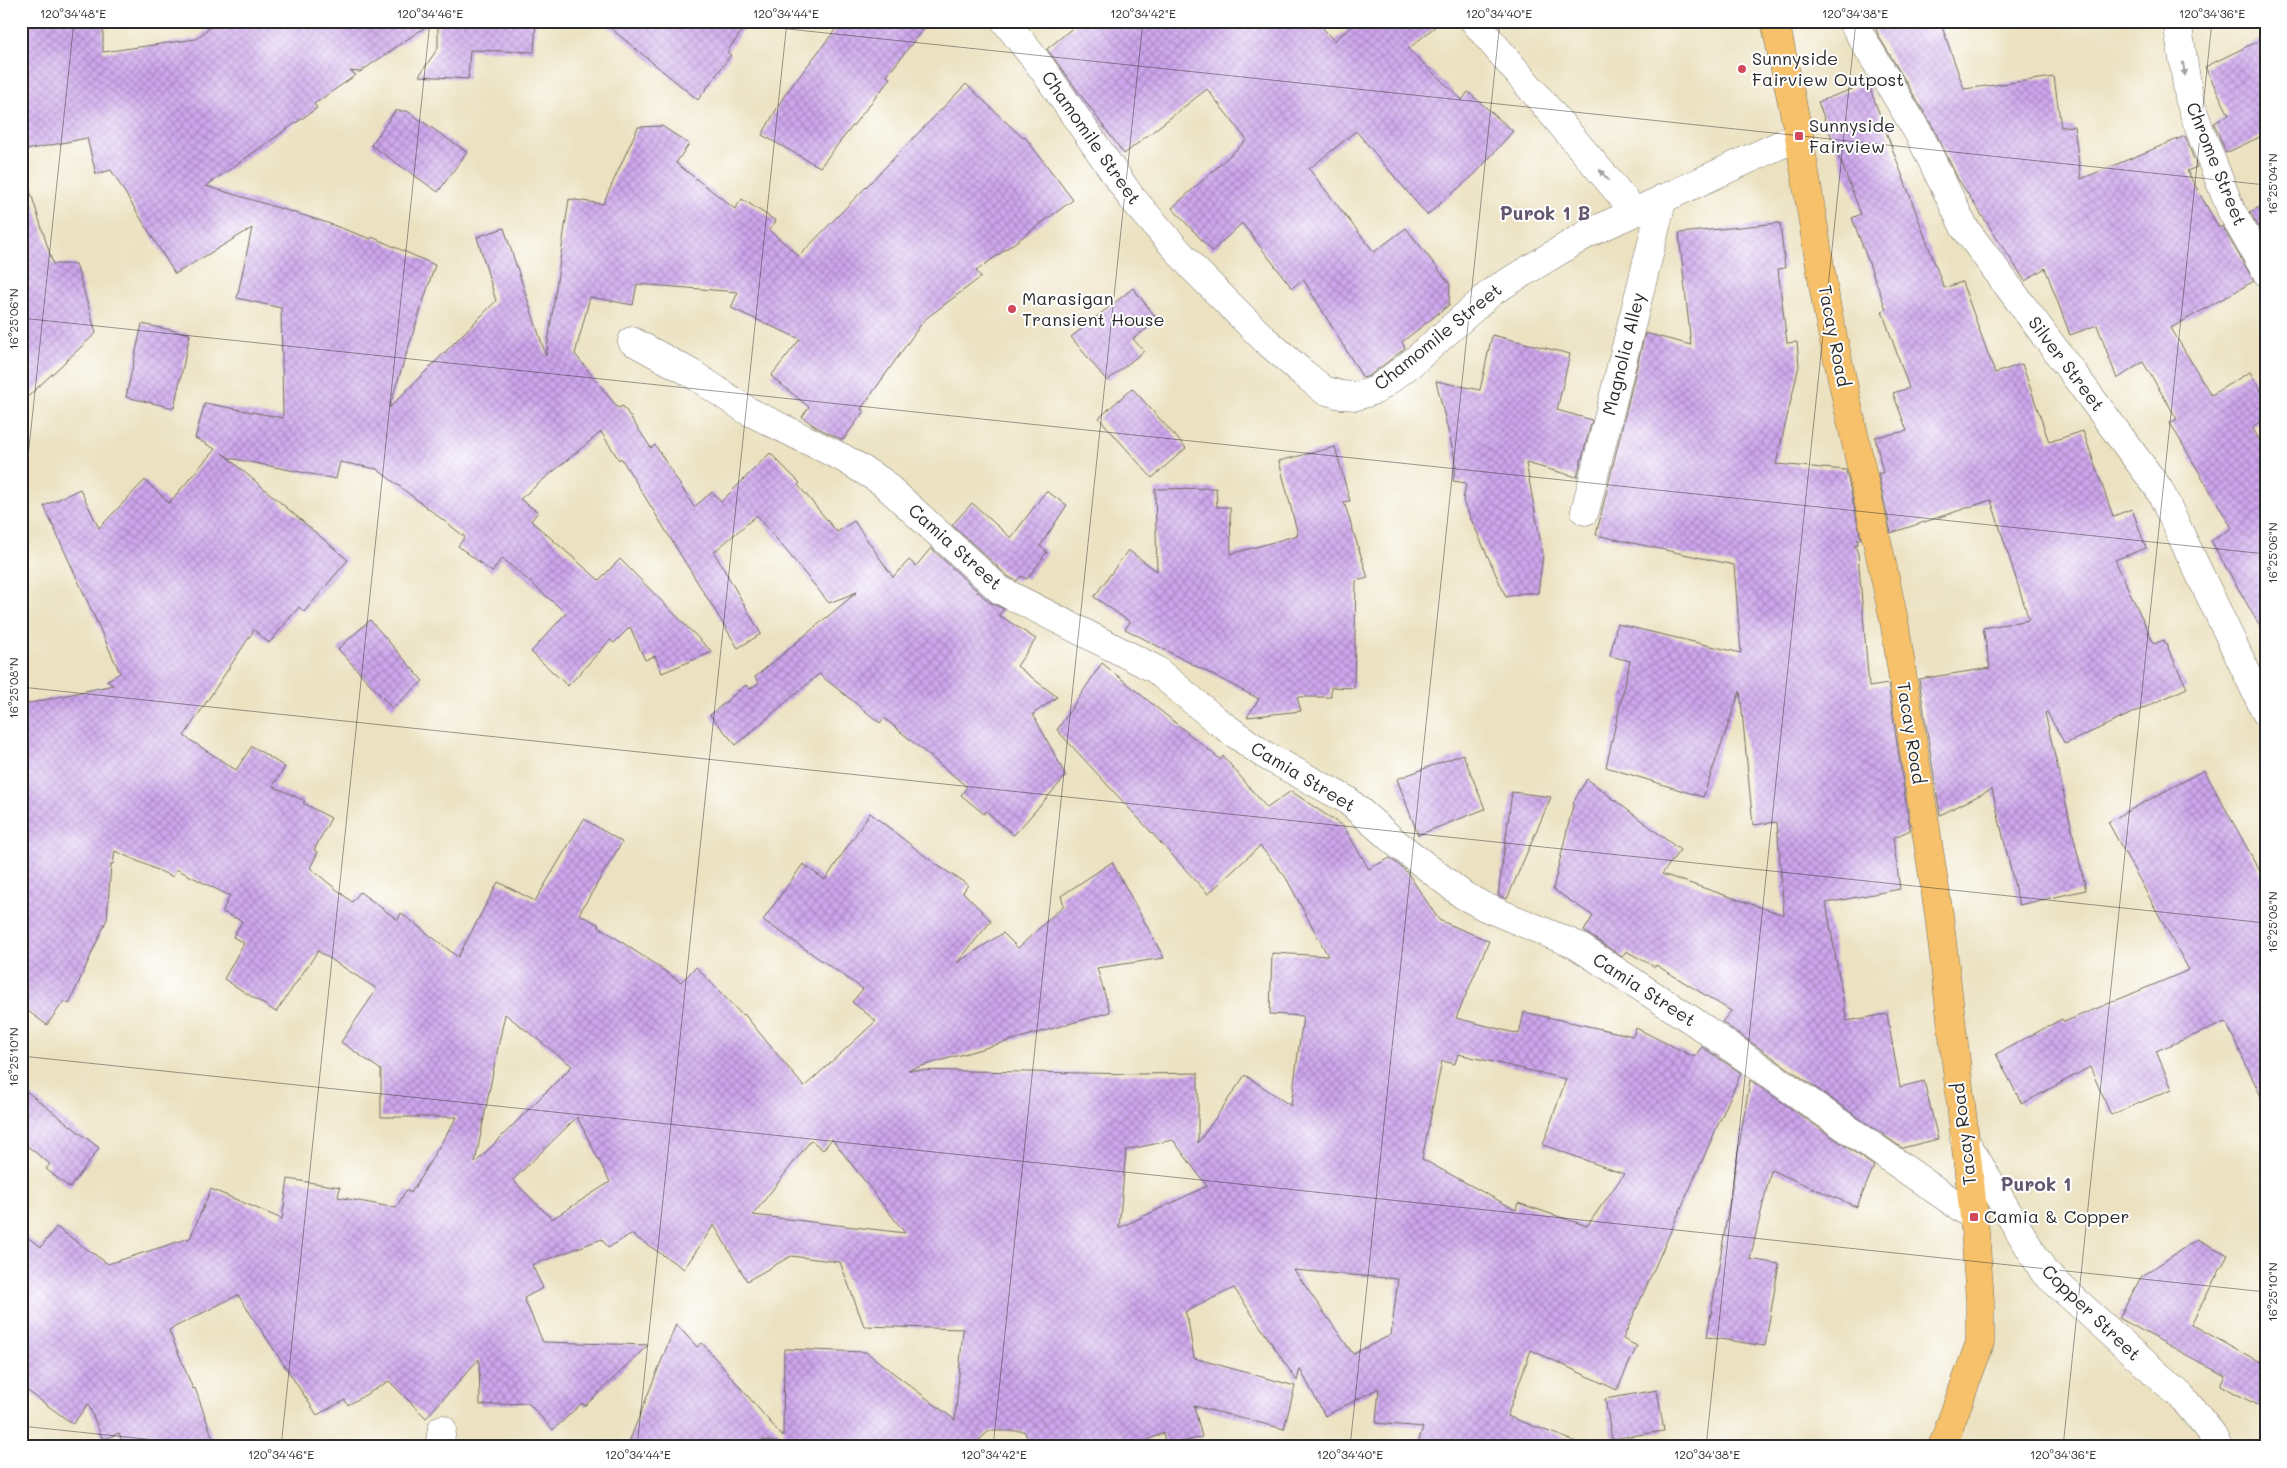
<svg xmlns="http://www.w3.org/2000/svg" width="2287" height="1468" viewBox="0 0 2287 1468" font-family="Mali,sans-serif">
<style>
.building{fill:url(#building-cross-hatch);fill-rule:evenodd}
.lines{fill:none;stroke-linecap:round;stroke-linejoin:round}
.minor-casing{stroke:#6f6b60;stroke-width:29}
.major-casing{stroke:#6f6b60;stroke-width:29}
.minor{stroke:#fff;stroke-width:28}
.major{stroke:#f6c16b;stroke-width:28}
.oneway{fill:#a0a0a0}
.ticks{fill:none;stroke:#2b2b2b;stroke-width:1;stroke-opacity:0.45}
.poi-dot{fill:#d1495b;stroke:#fff;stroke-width:2}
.labels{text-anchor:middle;stroke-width:4;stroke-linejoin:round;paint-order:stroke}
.poi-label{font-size:18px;fill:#2b2b2b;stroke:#fff;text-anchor:start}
.street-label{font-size:18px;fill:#2b2b2b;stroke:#fff}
.neighbourhood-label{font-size:19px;font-weight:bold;fill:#64566f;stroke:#fff}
.neatline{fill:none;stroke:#2b2b2b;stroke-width:2}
.ticks-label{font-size:12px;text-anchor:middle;fill:#2b2b2b}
</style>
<defs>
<pattern id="building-cross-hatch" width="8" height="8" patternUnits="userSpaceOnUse" patternTransform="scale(1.25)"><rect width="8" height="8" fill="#cea6ed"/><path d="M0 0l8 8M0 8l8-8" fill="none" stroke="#a787c0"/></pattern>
</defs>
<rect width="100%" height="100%" fill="#fff"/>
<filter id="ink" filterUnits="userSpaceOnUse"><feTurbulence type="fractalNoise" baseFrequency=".02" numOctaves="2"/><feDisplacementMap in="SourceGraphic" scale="10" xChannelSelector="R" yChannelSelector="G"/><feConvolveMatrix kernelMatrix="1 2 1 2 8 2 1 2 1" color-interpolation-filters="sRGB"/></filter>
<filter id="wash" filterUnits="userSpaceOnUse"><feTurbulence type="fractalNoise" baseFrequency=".0096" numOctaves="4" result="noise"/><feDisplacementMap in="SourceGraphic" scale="20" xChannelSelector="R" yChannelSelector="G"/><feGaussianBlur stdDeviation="1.12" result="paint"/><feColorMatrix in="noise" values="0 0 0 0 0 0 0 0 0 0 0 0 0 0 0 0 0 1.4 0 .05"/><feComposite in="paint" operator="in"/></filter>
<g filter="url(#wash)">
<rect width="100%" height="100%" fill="#ece2c1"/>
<g id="blocks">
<path class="building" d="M21,21H103V52L196,39L218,21H434L360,72L350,71L356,75L314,104L317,108L206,186L322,221L371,239L372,237L435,265L389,408L496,301L477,237L504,228L546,356L569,199L603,204L638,127L662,126L689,144L676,163L735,209L742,199L776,221L769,230L799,256L966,84L1023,138L1025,137L1073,200L976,271L981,277L924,320L861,409L864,411L843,440L816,427L802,417L809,407L771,376L800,339L731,308L738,292L637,284L633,305L590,297L575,354L618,408L623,406L651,448L655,445L694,507L712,492L721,502L770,453L800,483L798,485L837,532L854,521L893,577L909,560L916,566L931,548L989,602L1004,609L999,615L1036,639L1017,666L1057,697L1033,714L1066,776L1014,835L986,811L984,814L961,795L967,787L884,718L880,723L819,674L736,745L710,715L746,685L750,689L759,683L755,677L857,592L829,603L757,515L714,552L761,634L738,648L621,458L619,460L601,432L520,499L538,512L531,521L599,580L620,559L712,652L662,673L655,656L645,660L630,627L614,643L610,640L568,686L531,652L566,613L502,558L492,572L458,546L465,537L377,469L340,462L336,479L229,458L222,453L348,560L304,612L299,607L269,643L254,630L184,736L236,770L252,746L285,767L273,786L305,801L303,803L331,818L314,850L318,852L310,868L352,902L360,892L398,920L401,913L458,957L498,882L535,901L584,819L622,842L579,914L599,925L598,926L681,982L696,967L742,1015L744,1014L804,1087L876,1021L852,1002L863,989L763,920L803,864L825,880L870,813L934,863L968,885L963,892L991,921L957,963L1003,933L1018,948L1064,905L1061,896L1112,862L1164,958L1097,968L1110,1012L908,1070L1141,1074L1198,1073V1143L1245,1075L1291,1106L1303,1016L1270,1014L1272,953L1328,956L1285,876L1260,846L1208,894L1057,730L1102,663L1221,760L1223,756L1267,808L1291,791L1344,827L1369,869L1390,858L1407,872L1439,920L1489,941L1456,1018L1519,1034L1524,1012L1633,1036L1636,1028L1694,1057L1702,1047L1741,1073L1623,1339L1637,1346L1617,1390L1531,1350L1507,1416L1582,1444L1581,1447H1417L1423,1427L1376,1423L1379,1388L1325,1416L1300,1369L1297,1381L1234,1288L1185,1312L1188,1320L1194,1358L1295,1386L1284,1429L1194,1406L1202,1437L1166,1446L1163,1433L1133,1447H1032L1024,1431H989L979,1440L988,1447H805L763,1440L762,1447H627L676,1324L697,1347L702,1343L783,1437L784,1349L866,1352L955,1420L963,1329L864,1326L840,1262L791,1256L747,1281L714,1225L684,1269L631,1234L608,1248L602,1239L532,1265L543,1288L524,1298L543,1342L648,1345L585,1406L582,1403L553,1430L528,1403L480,1405L479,1359L426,1418L389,1381L348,1405L345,1400L317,1415L238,1295L169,1330L193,1389L195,1388L216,1447H124L119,1433L103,1440L88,1404L73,1424L21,1386V1233L41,1247L56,1227L108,1264L190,1238L211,1189L282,1219L288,1179L340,1187L338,1197L396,1208L406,1190L411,1193L457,1117H381V1070L341,1042L377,989L318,951L276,1012L224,979L244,943L233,937L242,921L222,912L230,896L176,869L173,877L115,851L113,864H111L107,919L69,1004L64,1001L47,1025L21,1006V705L113,685L106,681L120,673L44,506L80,489L99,528L145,480L169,503L215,449L195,438L205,403L283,418L281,308L237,298L252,228L175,274L111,170L96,174L87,138L21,151ZM505,1014L572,1066L475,1163L495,1062ZM1458,1054L1566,1079L1543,1145L1624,1174L1587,1226L1518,1203L1516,1210L1422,1159L1442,1061L1455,1064ZM577,1117L610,1182L552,1219L513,1180ZM832,1139L905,1233L753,1215L811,1140L823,1150ZM1173,1140L1207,1186L1119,1228L1126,1150ZM1294,1270L1398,1279L1391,1335L1353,1354Z
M438,21H536L534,52L470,50L468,79L419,76L438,48Z
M602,21H749L727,52L731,55L698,100Z
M842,21H929L887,76L890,79L820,167L762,135L784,96Z
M1081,21H1317L1334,41L1358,21H1442L1408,49L1462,100L1468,92L1513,131L1475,174L1427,215L1356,131L1309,169L1374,252L1406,228L1450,284L1449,305L1402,342L1405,348L1403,350L1369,376L1363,378L1303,279L1292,288L1242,223L1212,251L1172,208L1247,140L1207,89L1124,154L1047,49Z
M1874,21H1940L1964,89L2054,77L2061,127L2074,126L2081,179L2185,136L2197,167L2187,171L2219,228L2222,226L2254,281L2171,328L2211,395L2250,372L2266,399V418L2252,427L2266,451V637L2211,541L2232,528L2170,423L2177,419L2143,362L2117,379L2097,325L2070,335L2045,268L2025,281L1958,179L1934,129L1878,35Z
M2266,37V134L2226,153L2214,123L2229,115L2205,67Z
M1868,83L1944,288L1962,282L1995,373L2022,364L2049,442L2083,431L2113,516L2132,509L2146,548L2115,560L2154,644L2164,640L2187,688L2065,744L2047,712L2045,713L2086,890L2019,905L1992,789L1940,815L1919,679L1990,668L1983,628L2029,620L1991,500L1891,533L1878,473H1883L1875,437L1907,431L1893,393L1909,388L1882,311L1886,309L1852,218L1861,214L1818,102Z
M395,111H407L467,152L438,192L371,145Z
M28,184L53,264H76L96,333L21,403V186Z
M2266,204V240L2250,212Z
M1780,223L1785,268L1778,269L1787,343L1797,342L1799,366L1776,464L1846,470L1861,539H1857L1858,544L1855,545L1858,554L1869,687L1888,684L1910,830L1893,838L1900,889L1826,903L1847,1021L1887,1014L1900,1087L1924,1081L1938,1139L1902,1148L1722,1022L1731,1011L1656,965L1655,967L1626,951L1622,957L1584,931L1593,916L1553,889L1574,801L1587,779L1680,850L1662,874L1784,915L1777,822L1753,825L1740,691L1703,797L1606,767L1630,661L1610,656L1617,624L1741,653L1734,565L1596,535L1645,333L1691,345L1679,233Z
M1133,288L1158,320L1133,339L1144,351L1107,381L1071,337Z
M142,324L190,334L174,408L126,397Z
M1492,335L1570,354L1557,410L1592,420L1577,477L1526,463L1543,555L1538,593H1523L1506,597L1463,501L1466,483L1453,481L1456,463L1436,381L1480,390Z
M1132,388L1186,448L1152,478L1099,418Z
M1335,447L1350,501L1344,502L1368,578L1356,581L1354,688L1331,687V697H1297L1301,711L1247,717L1259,699L1125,629L1130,622L1094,597L1128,550L1157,571L1155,489L1216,488L1217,507H1230L1231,554L1298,535L1279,461Z
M1046,491L1067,505L1040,546L1047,552L1027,579L1021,576L1017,581L1009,577L952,525L972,503L1011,538Z
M370,620L423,681L392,708L338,649Z
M1463,754L1485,809L1418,835L1397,779Z
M2204,770L2266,882V1107L2226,1022L2156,1051L2172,1089L2111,1115L2090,1067L2022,1104L1996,1054L2062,1019L2064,1022L2189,970L2108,822Z
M1512,792L1551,797L1507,899L1498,895Z
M1750,1080L1874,1166L1857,1207L1771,1170L1750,1259L1779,1264L1765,1346L1707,1337Z
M21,1087L99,1148L70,1188L46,1169L50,1164L21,1141Z
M2197,1239L2228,1255L2191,1324L2266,1366V1410L2220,1385L2225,1376L2119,1318L2141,1277Z
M1657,1390L1664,1431L1612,1439L1605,1399Z"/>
</g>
</g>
<g filter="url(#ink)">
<use href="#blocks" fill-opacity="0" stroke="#6f6b60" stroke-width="1"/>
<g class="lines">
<defs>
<path id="minor" d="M1005,21L1042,68L1131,197L1192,267L1264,339L1303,373L1324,390L1341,395L1357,396L1376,390L1413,362L1493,291L1587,234L1799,136
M1474,21L1635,212
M1852,21L1920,136L1964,227L2159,489L2266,713
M2177,21L2189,98L2200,131L2231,210L2266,272
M632,341L691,373L748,411L843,458L881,481L1000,590L1155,669L1216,720L1263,754L1347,800L1396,843L1463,895L1485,907L1576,945L1693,1021L1974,1217
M1585,511L1663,198
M1964,1139L2044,1272L2182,1397L2212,1434L2218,1447
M439,1447L442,1429"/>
<path id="major" d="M1775,21L1799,136L1827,309L1894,620L1939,915L1974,1217L1980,1301V1343L1942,1447"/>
</defs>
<use href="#minor" class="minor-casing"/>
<use href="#major" class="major-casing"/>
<use href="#minor" class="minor"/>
<use href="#major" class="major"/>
</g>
<defs><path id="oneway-solid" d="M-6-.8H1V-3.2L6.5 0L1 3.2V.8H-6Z" transform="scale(1.25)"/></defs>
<g class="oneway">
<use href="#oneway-solid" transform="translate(2184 69) rotate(81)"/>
<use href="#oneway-solid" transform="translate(1604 175) rotate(-131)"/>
</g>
</g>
<path class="ticks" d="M712,21L2266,185M21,318L2266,554M21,524L74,21M21,687L2266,923M21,1056L2266,1292M21,1426L222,1447M281,1447L430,21M637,1447L787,21M993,1447L1143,21M1350,1447L1500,21M1706,1447L1856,21M2063,1447L2212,21"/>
<g class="poi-dot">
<circle cx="1742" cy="69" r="5"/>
<rect x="1794" y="131" width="10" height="10" rx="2.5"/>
<circle cx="1012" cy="309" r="5"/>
<rect x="1969" y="1212" width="10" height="10" rx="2.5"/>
</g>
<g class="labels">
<g class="poi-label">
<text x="1752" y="65">Sunnyside<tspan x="1752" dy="21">Fairview Outpost</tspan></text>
<text x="1809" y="132">Sunnyside<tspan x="1809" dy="21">Fairview</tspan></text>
<text x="1022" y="305">Marasigan<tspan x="1022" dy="21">Transient House</tspan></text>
<text x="1984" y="1223">Camia &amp; Copper</text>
</g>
<g class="street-label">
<text transform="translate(1091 138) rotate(55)" y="6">Chamomile Street</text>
<text transform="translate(2216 164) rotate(68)" y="6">Chrome Street</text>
<text transform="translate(1834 336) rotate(79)" y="6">Tacay Road</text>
<text transform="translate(1438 337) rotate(-39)" y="6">Chamomile Street</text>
<text transform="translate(1624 354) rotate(-76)" y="6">Magnolia Alley</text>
<text transform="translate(2066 364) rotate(53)" y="6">Silver Street</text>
<text transform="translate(955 547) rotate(42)" y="6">Camia Street</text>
<text transform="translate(1911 733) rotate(81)" y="6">Tacay Road</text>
<text transform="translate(1303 777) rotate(31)" y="6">Camia Street</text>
<text transform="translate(1644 990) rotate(33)" y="6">Camia Street</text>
<text transform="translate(1964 1134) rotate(-97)" y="6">Tacay Road</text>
<text transform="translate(2091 1313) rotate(44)" y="6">Copper Street</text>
</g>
<g class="neighbourhood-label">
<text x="1545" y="220">Purok 1 B</text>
<text x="2036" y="1191">Purok 1</text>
</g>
</g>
<rect width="2287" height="1468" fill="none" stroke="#fff" stroke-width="55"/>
<rect x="28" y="28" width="2232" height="1412" class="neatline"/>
<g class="ticks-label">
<text x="73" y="18">120°34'48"E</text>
<text x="430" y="18">120°34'46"E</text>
<text x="786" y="18">120°34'44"E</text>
<text x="1143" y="18">120°34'42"E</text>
<text x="1499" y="18">120°34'40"E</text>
<text x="1855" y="18">120°34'38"E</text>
<text x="2212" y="18">120°34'36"E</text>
<text transform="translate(2273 184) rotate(-90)" y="4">16°25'04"N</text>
<text transform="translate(14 319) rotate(-90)" y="4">16°25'06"N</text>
<text transform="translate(2273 553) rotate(-90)" y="4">16°25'06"N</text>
<text transform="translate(14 688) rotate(-90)" y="4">16°25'08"N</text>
<text transform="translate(2273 922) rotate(-90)" y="4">16°25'08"N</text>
<text transform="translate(14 1057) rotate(-90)" y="4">16°25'10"N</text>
<text transform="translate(2273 1292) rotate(-90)" y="4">16°25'10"N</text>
<text x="281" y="1459">120°34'46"E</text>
<text x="638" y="1459">120°34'44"E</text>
<text x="994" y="1459">120°34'42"E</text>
<text x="1350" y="1459">120°34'40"E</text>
<text x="1707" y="1459">120°34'38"E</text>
<text x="2063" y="1459">120°34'36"E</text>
</g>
</svg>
